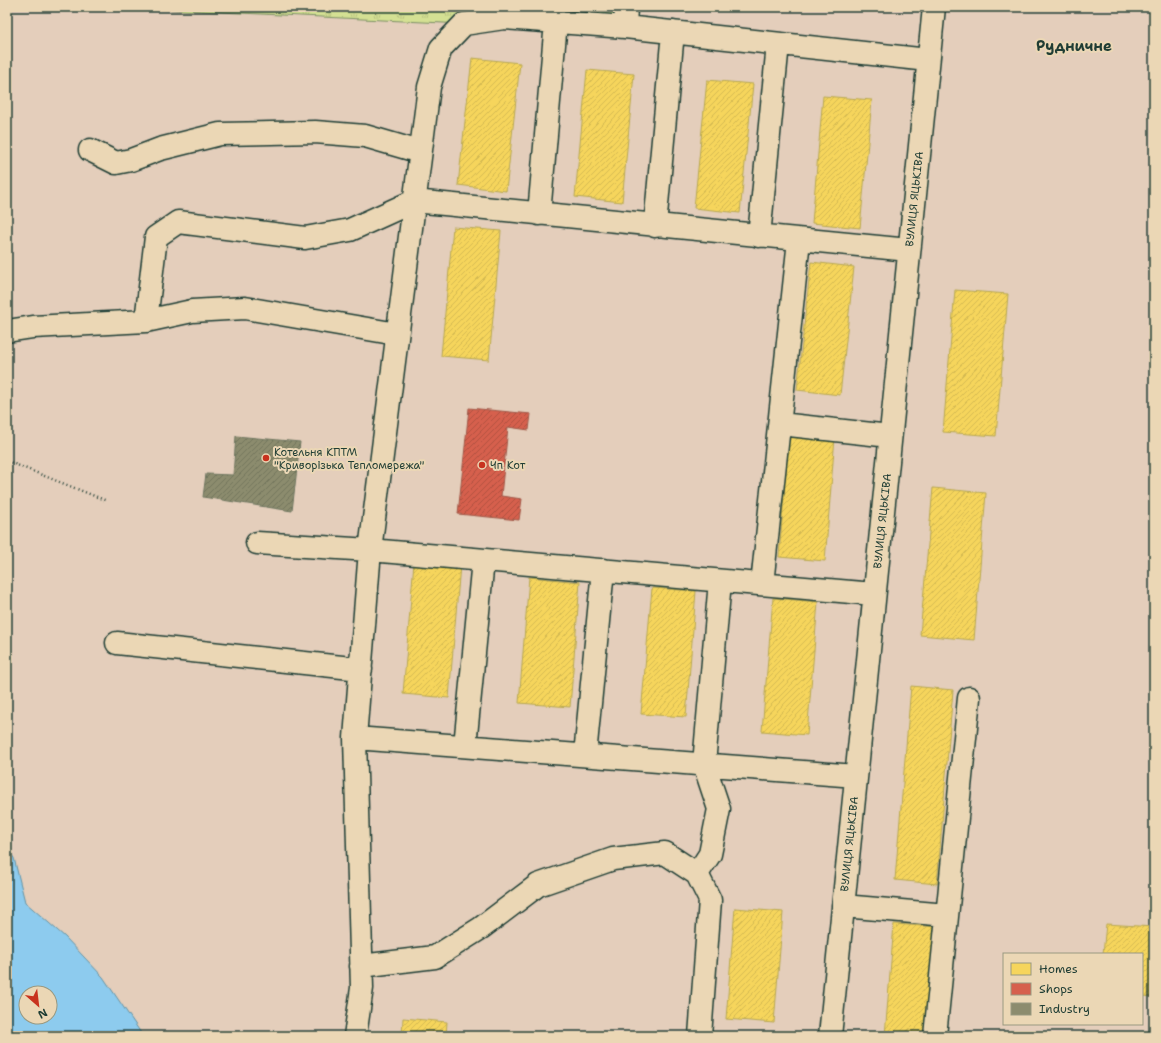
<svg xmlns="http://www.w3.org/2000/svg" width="1161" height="1043" viewBox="0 0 1161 1043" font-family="'Shantell Sans',sans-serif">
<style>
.grass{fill:url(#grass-tufts);stroke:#7a8e64}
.water{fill:#8dcbee;stroke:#6192a4;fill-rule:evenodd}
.homes{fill:url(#homes-hatch);stroke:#b6a750}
.shops{fill:url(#shops-hatch);stroke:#9f5646}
.industry{fill:url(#industry-hatch);stroke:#6b745d}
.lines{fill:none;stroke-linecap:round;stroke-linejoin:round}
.minor-casing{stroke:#1f3d34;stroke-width:25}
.path{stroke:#1f3d34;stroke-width:2.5;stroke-dasharray:1 3;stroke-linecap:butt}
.minor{stroke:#ebd7b5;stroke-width:22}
.poi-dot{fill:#c8321e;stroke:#ebd7b5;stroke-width:1.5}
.labels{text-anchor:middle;stroke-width:4;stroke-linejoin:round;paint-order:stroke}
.street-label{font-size:11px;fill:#1f3d34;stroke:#ebd7b5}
.poi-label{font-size:11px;fill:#1f3d34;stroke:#ebd7b5;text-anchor:start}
.district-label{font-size:15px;font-weight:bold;fill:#1f3d34;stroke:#ebd7b5}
</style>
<defs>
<pattern id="grass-tufts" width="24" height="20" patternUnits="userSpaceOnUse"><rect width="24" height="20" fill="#d4e093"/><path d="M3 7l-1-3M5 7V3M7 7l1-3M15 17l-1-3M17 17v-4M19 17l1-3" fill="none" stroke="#b6c17f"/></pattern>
<pattern id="homes-hatch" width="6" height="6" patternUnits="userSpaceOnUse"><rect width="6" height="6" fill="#f6d55c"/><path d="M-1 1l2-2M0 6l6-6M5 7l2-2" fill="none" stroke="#d2b851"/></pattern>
<pattern id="shops-hatch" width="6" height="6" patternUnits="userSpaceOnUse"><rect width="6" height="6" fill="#d6604d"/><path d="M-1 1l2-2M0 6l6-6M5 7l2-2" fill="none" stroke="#ad5041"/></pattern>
<pattern id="industry-hatch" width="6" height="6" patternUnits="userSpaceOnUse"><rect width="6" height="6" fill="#8c8c6e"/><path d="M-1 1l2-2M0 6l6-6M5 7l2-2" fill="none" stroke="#72745b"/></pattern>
</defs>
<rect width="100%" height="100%" fill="#e4cebb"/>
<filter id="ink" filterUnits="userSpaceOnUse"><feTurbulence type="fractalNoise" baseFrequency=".025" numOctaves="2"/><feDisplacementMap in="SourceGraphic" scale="8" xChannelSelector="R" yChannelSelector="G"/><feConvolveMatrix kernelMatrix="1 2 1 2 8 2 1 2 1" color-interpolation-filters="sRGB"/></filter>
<g filter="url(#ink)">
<path class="grass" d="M118,7H626L625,27L464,24Z"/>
<path class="water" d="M7,849L14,858L25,902L65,937L103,977L143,1036H7ZM26,993H50V1017H26Z"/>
<path class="homes" d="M472,58L520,63L506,191L458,185Z
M587,70L634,74L622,202L575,197Z
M707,80L753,84L740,213L694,208Z
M823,96L872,100L860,228L812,223Z
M453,227L501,231L489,360L441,356Z
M811,262L854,267L840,395L797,390Z
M955,290L1008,294L996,436L943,432Z
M789,433L835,437L825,561L779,557Z
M933,488L986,493L974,640L920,635Z
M414,562L460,565L449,698L403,694Z
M529,577L580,582L570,707L519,703Z
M652,588L696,591L686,717L641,714Z
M773,598L818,602L807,735L762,731Z
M911,686L953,690L937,884L895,880Z
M735,908L783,912L774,1023L726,1019Z
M894,924L938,927L929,1036H885Z
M1106,924L1154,927V997L1142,996V954H1103Z
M403,1018L447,1022L446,1036H402Z"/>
<path class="shops" d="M469,408L531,414L529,430L508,427L501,496L522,499L519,520L458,514Z"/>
<path class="industry" d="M236,436L300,442L292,511L203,497L206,474L233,475Z"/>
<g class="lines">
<defs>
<path id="minor" d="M625,27L626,7
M90,150L116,163L131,160L160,149L220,134L315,132L365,136L420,152
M539,214L556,22
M655,226L673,32
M759,236L778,44
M146,321L156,237L178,222L305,238L350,230L414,201L909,250
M7,331L33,327L146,321L192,311L245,308L397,334
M780,424L890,436
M257,543L370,550L874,594
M762,584L799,240
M117,643L361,669
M355,738L856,776
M465,746L483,560
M585,755L603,570
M697,874L710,854L719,809L704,764L720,581
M843,906L947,915
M361,966L435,957L481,928L538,885L613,859L665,853L697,874L710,900L700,1036
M355,1036L362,988L355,738L370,550L429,87L441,48L464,24L504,18L625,27L928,60
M830,1036L934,7
M935,1036L969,698"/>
</defs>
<use href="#minor" class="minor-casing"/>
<path class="path" d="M7,461L107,501"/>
<use href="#minor" class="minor"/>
</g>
</g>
<g class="poi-dot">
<circle cx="266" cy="458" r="4"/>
<circle cx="482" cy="465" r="4"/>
</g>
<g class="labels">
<g class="street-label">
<text transform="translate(914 199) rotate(-84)" y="4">ВУЛИЦЯ ЯЦЬКІВА</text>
<text transform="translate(882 521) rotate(-84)" y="4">ВУЛИЦЯ ЯЦЬКІВА</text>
<text transform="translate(849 844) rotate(-84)" y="4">ВУЛИЦЯ ЯЦЬКІВА</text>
</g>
<g class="poi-label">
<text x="274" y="456">Котельня КПТМ<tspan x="274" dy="13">"Криворізька Тепломережа"</tspan></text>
<text x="490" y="469">Чп Кот</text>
</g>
<g class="district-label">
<text x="1074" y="51">Рудничне</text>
</g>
</g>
<rect width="1161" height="1043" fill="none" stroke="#ebd7b5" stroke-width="24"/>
<rect x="12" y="12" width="1137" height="1019" fill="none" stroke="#1f3d34" stroke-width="1.5" filter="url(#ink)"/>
<rect x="1003" y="953" width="140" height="72" fill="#ebd7b5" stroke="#999981"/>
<rect x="1011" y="963" width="20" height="12" fill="#f6d55c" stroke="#999981"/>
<text x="1039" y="973" font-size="12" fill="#1f3d34">Homes</text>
<rect x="1011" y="983" width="20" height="12" fill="#d6604d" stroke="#999981"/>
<text x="1039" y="993" font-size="12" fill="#1f3d34">Shops</text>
<rect x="1011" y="1003" width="20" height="12" fill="#8c8c6e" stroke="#999981"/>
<text x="1039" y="1013" font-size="12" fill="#1f3d34">Industry</text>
<g transform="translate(38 1005) rotate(152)"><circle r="19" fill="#ebd7b5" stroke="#999981"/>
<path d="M0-3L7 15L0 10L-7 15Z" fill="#c8321e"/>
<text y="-6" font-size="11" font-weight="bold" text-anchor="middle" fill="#1f3d34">N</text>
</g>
</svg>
